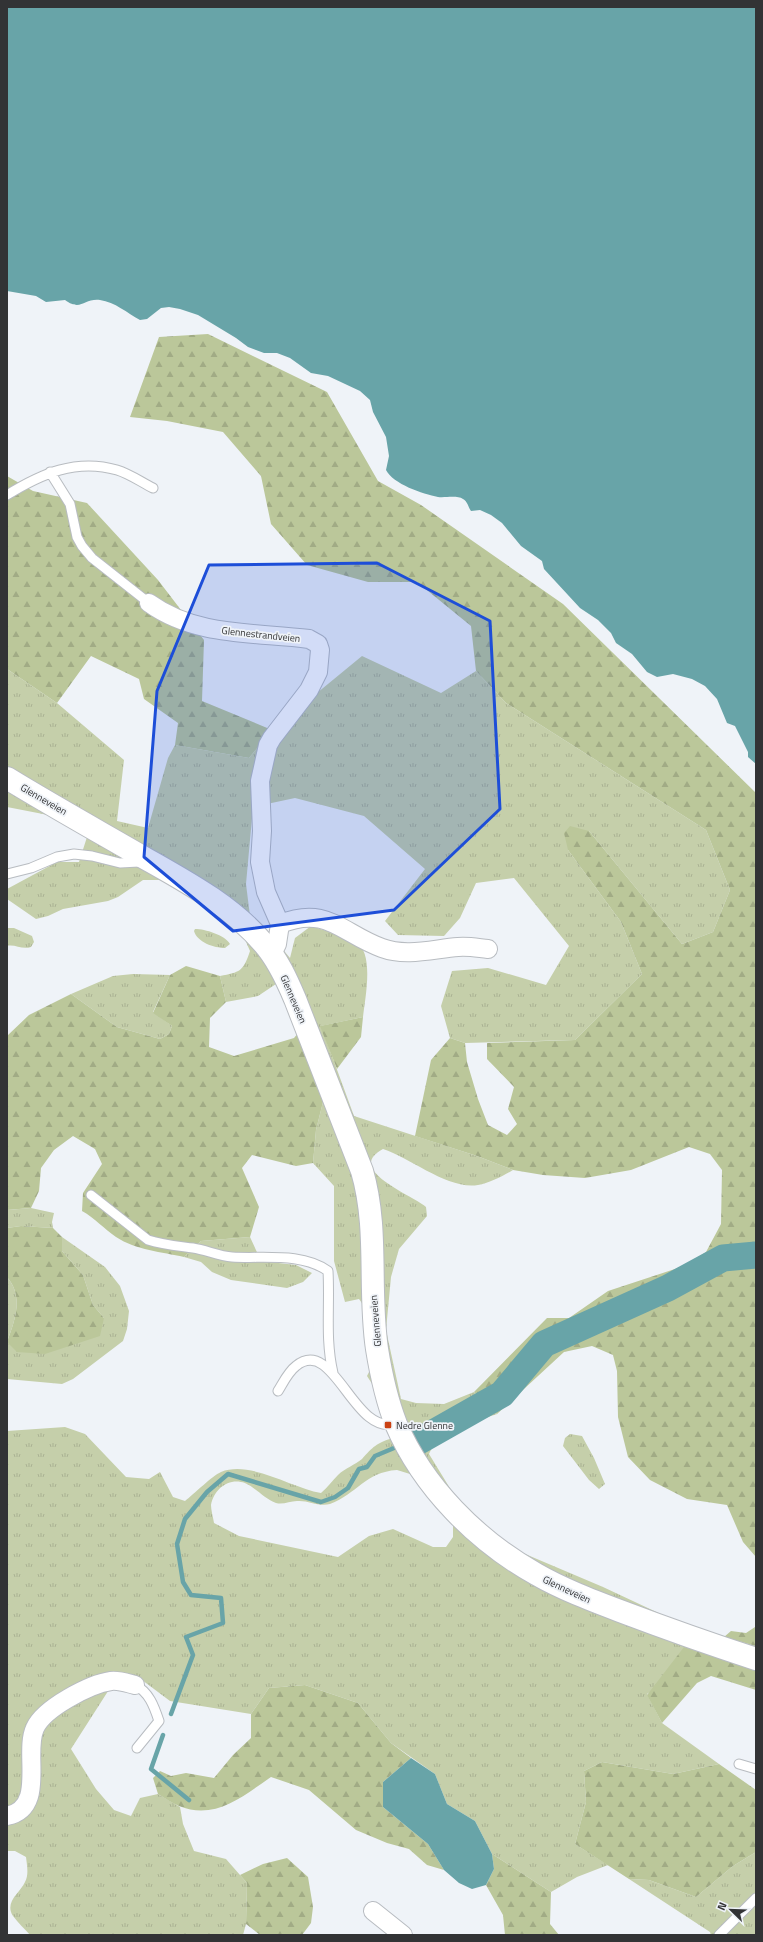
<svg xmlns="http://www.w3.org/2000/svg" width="763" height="1942" viewBox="0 0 763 1942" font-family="'Titillium Web',sans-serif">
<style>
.grass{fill:url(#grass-tufts);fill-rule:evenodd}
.forest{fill:url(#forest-firs)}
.water{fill:#68a4a8}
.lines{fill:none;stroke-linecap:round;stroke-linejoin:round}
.stream{stroke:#68a4a8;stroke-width:4.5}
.river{stroke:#68a4a8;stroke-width:27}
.lane-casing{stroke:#b8bcc1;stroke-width:11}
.street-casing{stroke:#b8bcc1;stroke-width:20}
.secondary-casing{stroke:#b8bcc1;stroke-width:24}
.lane{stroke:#fff;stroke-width:9}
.street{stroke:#fff;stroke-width:18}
.secondary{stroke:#fff;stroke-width:22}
.marked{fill:#1d4ed8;fill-opacity:0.2;stroke:#1d4ed8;stroke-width:3;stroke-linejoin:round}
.poi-dot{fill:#ca4213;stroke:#eff3f8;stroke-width:1.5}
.labels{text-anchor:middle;stroke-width:3.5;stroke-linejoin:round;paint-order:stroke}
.street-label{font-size:10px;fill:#323335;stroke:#eff3f8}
.poi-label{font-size:10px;fill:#323335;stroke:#eff3f8;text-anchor:start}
</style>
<defs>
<pattern id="grass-tufts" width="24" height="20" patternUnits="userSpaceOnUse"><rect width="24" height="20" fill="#c5cfaa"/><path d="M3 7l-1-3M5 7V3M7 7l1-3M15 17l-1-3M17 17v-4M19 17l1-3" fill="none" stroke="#aab293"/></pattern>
<pattern id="forest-firs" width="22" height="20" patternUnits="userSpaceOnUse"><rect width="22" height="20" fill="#bbc79a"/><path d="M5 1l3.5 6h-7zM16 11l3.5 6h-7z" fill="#a1ab85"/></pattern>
</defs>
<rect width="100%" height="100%" fill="#eff3f8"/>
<path class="grass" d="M362,656L441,693L476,671L506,703L706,830L730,890L713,932L682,944L589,831L568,850L621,922L642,974L575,1040L465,1043L450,1038L441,1006L452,971L488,968L546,985L569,946L514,878L476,883L460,918L444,936L398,935L385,921L425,869L364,816L295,798L253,807L246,884L250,916L269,933L290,958L295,938L311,926C325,931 342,934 355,941C375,952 365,998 363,1017L321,1026L354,1116L477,1156L513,1170C503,1176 489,1183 478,1185C448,1190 411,1158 383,1149C343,1170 415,1196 426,1207L427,1216L399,1249L391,1277L386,1330L401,1399L416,1403L444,1404L474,1392L497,1414C483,1419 450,1429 439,1438C434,1443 432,1448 429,1454L459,1503L511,1548L603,1587L682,1624L756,1646V1669L707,1654L647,1694L662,1723L719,1764L673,1774L602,1762L584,1771L586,1802L575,1844L608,1865L577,1877L551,1892L492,1854L475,1821L447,1804L435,1774L391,1743L358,1703L305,1685L269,1688L251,1714L170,1701L142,1680L119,1674L71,1749L96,1789L114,1810L131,1816L140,1798L158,1794L180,1807L183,1824L194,1851L226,1859L247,1883L246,1924L243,1935H30C25,1929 18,1923 13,1916C4,1902 20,1893 25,1882C29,1875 27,1865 26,1857L15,1851H7V1431L65,1427L85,1434L126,1477L149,1479L160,1472L173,1497L185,1501C194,1494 212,1476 221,1472C250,1460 292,1488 321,1493C328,1487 332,1481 338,1475C345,1468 355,1465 362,1459C373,1447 376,1443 393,1438L378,1393L367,1376L371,1368L364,1306L359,1299L345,1302L334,1261V1186L313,1163L316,1130L324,1098L279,982L258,996L226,1002L220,976C240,972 243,972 250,951L243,935L219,916L165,880H143L118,897L108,901L63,909L48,916L36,919L7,899V889L57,862H79L87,837L48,815L7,807V669L57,703L124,760L117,821L148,828L168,758L175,745L249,758L272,730ZM397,1470L410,1474L422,1482L453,1525V1537L446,1547H433L393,1529L369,1536L338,1557L239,1536L214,1523C213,1517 211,1510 211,1505C214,1489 229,1477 245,1483C256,1488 265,1499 276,1503C283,1505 290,1501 297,1501C308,1500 319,1507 330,1504C357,1494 365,1472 397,1470Z
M7,928H14L32,936L34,942L31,947C22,950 15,944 7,946Z
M195,929C205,929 225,935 230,944L225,948C214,948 197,942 194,931Z
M133,974L170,975L153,1012L172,1026L169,1034L160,1039L117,1027L71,994L113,976Z
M31,1208L54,1213L52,1222L53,1228L21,1226L7,1228V1210Z
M62,1237L105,1267L120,1286L129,1311L127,1329L123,1341L73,1379L62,1384L7,1379V1277C24,1297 15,1320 7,1342L104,1318L93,1305L83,1275L62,1251Z
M250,1237L261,1261L296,1265L312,1273L303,1282L287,1288L231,1280L212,1272L201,1262L184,1257L201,1241Z
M570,1434L582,1436L594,1458L605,1484L599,1489L589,1480L563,1446L565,1438Z
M756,1852V1935H711L710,1932L629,1879L649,1880L696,1897L733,1866Z"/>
<path class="forest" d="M208,334L327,392L378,481L421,505L563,604L756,793V1557L743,1542L727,1505L687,1499L650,1480L628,1457L618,1417L617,1371L613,1355L592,1346L564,1352L497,1414L474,1392L547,1318H569L608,1291L684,1266L706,1252L721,1224L722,1170L710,1154L689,1147L631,1170L585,1178L543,1175L513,1170L477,1156L415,1136L431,1060L450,1038L465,1043L467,1062L478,1099L488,1125L507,1135L517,1124L508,1109L514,1087L487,1059V1043L575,1040L642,974L621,922L568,850L564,833L570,826L589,831L682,944L713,932L730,890L706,830L506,703L476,671L471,626L417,582H368L307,565L271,524L261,476L223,432L167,421L130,417L159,337Z
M7,476L33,491L87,503L158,580L204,640L202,701L272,730L249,758L175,745L178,723L144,699L139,679L91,656L57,703L7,669Z
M186,966L220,976L226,1002L210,1018L209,1047L234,1056L294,1038L299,1032L324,1098L316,1130L313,1163L296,1166L252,1155L242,1168L259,1207L250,1237L201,1241L184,1257C162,1252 136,1250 116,1237C104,1229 95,1218 82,1211L83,1193L102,1164L95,1149L73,1136L54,1150L41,1168L39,1191L31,1208L7,1210V1036L29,1015L71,994L117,1027L160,1039L169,1034L172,1026L153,1013L170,975Z
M363,1017L361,1037L337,1069L320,1026Z
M21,1226L53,1228L62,1237V1251L83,1275L93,1305L104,1318L100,1336L45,1354L17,1352L7,1342C15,1320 24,1297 7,1277V1228Z
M755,1627L756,1646L724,1637L731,1631L746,1633Z
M684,1647L756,1669V1690L711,1676L697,1683L662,1723L647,1695Z
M305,1685L358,1703L391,1743L411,1758L383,1782V1807L428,1844L444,1870L427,1865L409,1849L387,1843L356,1830L309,1790L271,1777C243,1796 215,1821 179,1806C172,1803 165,1798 158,1794L153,1778L160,1771L171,1776L186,1773L214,1778L233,1755L251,1738V1714L269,1688Z
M602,1762L673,1774L719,1764L756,1790V1852L733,1866L696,1897L649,1880L629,1879L575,1844L586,1802L584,1771Z
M492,1854L551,1892L550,1924L559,1935H505L503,1915L486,1885L494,1869Z
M287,1858L308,1877L313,1907L311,1923L302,1935H260L246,1924L247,1883L240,1875L263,1864Z"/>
<path class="water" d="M7,7H756V764L748,757V752L735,726L727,723L717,699L705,686L692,679L673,674L657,677L647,672L632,654L616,643L611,633L598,620L580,608L544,569L542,561L521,546L502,523L491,515L480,510L471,511C468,507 468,502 463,499C457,495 445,498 438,497C423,494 393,484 386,470L389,456L386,437L373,412L370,400L360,391L328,376L311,373L290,358L277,353H264L248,347L236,338L198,315L180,309L169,307L161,308L147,319L140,320C127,313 115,302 100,300C84,298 81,312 65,300L46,302L36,296L7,291Z
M411,1758L435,1774L447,1804L475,1821L492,1854L494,1869L486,1885L472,1889L459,1883L444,1870L428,1844L383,1807V1782Z"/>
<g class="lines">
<path class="stream" d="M171,1714L193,1655L186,1637L223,1623L221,1598L191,1595L183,1582L177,1544L185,1519L207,1492L228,1474L321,1502L335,1497L348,1488L359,1469L367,1467L375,1456L394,1448
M163,1735L151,1769L189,1800"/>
<path class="river" d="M419,1441L502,1394L544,1344L668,1288L723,1258L756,1255"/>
<defs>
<path id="lane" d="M50,472L70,504L77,537L82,546L92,558L149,603
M7,495C41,474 76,458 117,470C130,474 141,482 153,488
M7,874L31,868L57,857L74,854L92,856L120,863L139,862L141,860
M91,1195L148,1240C163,1245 178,1246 193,1248C206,1250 219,1256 232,1257C263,1259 301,1252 328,1271C330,1306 325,1339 333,1373
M278,1391C283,1383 288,1372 296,1366C334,1335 354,1438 396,1423
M135,1685C149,1692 154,1706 159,1721L137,1748
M739,1764L756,1769
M719,1935L756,1898"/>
<path id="street" d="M149,603C196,637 255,632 309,639L318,644L320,650L318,672L309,690L272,738L268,745L260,781L262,831L260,862L266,892L280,924L277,944L272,954
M280,924C327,905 341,933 382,948C406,957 433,949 458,947C468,946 478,948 488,949
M7,1816C47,1808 23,1753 35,1728C44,1708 90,1684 111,1681C119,1680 127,1683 135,1685
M373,1911L403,1935"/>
<path id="secondary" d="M7,778C51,805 96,830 141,856C185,881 231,905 264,944C278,960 287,980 295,999L362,1171C379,1229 368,1290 377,1349C381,1374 387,1401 396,1424C423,1487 477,1541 536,1574C562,1589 591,1600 620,1611C665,1628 710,1644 756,1659"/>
</defs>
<use href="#lane" class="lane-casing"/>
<use href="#street" class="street-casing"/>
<use href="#secondary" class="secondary-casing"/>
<use href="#lane" class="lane"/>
<use href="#street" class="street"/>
<use href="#secondary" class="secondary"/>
</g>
<path class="marked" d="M377,563L490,621L500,809L394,910L233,931L144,857L157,691L209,565Z"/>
<rect class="poi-dot" x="384" y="1421" width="8" height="8" rx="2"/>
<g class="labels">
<g class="street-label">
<text transform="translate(261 634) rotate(6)" y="4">Glennestrandveien</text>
<text transform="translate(44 799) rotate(30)" y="4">Glenneveien</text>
<text transform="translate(294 999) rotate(67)" y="4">Glenneveien</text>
<text transform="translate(375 1321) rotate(-95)" y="4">Glenneveien</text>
<text transform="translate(567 1589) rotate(25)" y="4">Glenneveien</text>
</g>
<g class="poi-label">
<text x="396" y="1429">Nedre Glenne</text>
</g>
</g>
<rect width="763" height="1942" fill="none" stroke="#323335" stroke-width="16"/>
<g transform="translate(731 1910) rotate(293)" stroke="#eff3f8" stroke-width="3" paint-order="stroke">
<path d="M0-3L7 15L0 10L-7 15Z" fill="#323335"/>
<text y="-6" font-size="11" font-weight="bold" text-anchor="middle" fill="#323335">N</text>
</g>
</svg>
